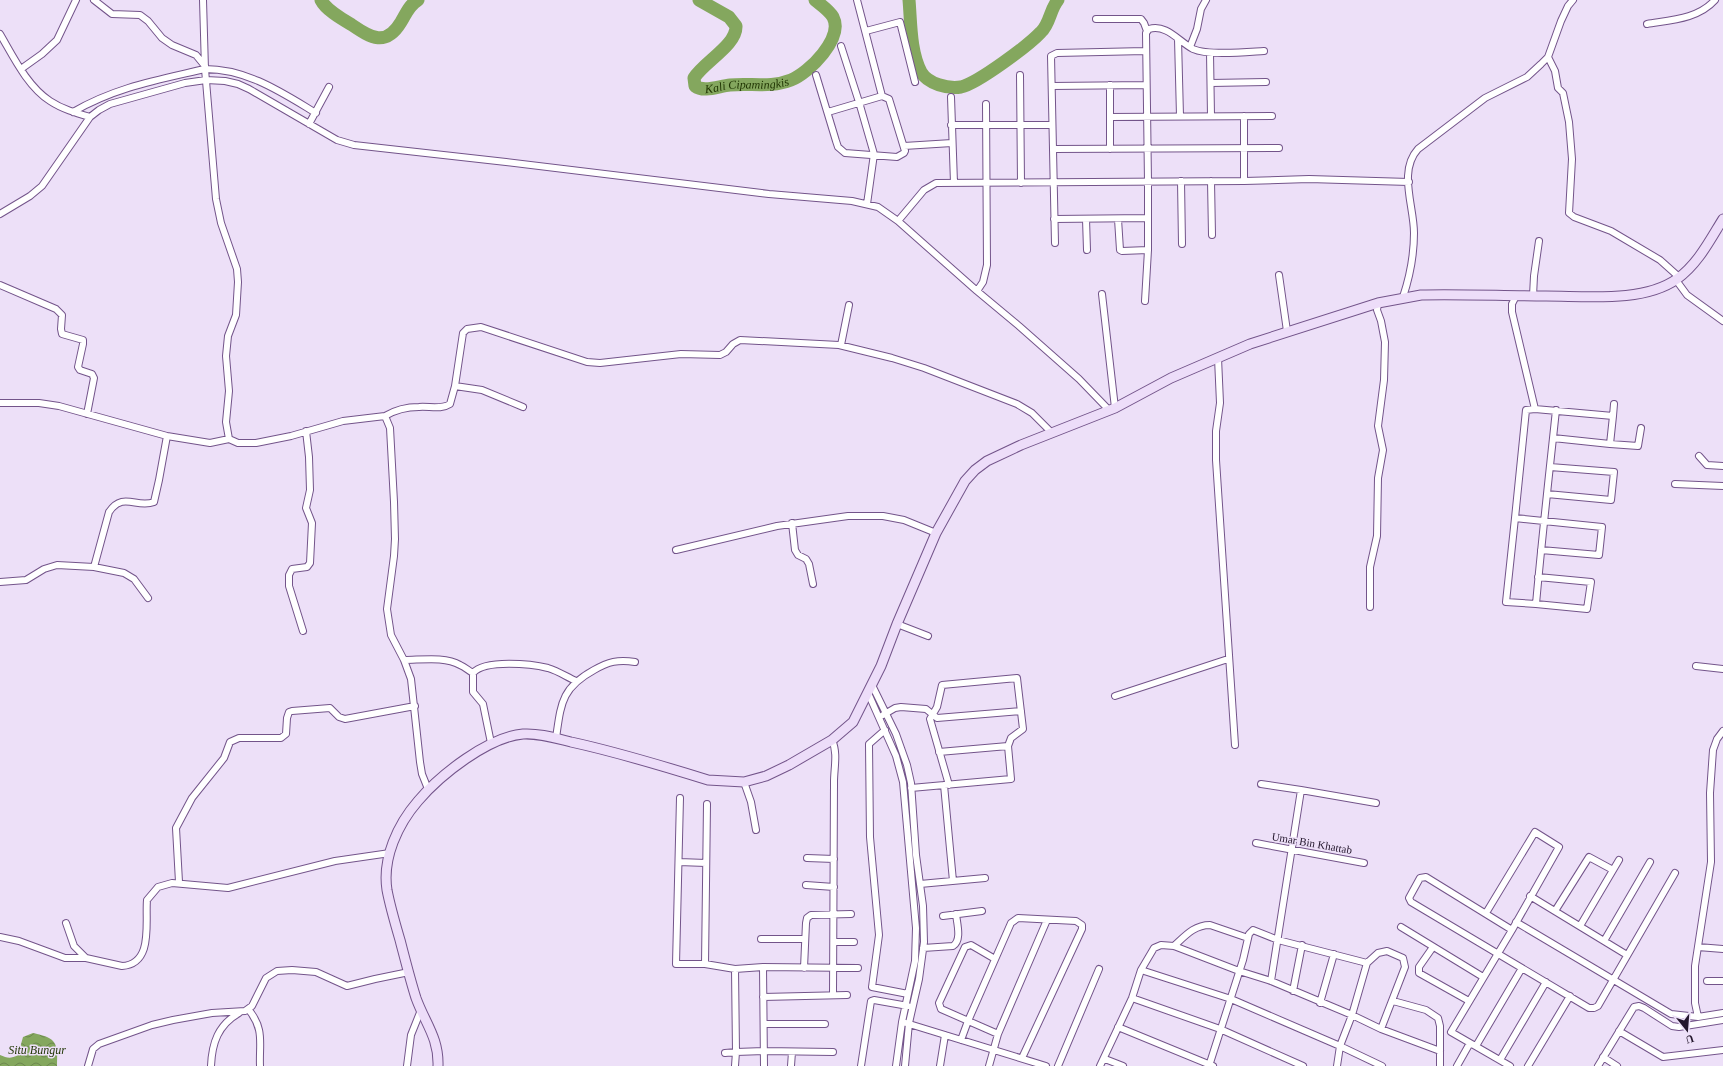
<svg xmlns="http://www.w3.org/2000/svg" width="1723" height="1066" viewBox="0 0 1723 1066" font-family="Georgia,serif">
<style>
.water{fill:url(#water-waves)}
.lines{fill:none;stroke-linecap:round;stroke-linejoin:round}
.river{stroke:#84a75e;stroke-width:13}
.street-casing{stroke:#73548a;stroke-width:8}
.secondary-casing{stroke:#73548a;stroke-width:11}
.street{stroke:#fff;stroke-width:6}
.secondary{stroke:#edddf9;stroke-width:9}
.labels{text-anchor:middle;stroke-width:3;stroke-linejoin:round;paint-order:stroke}
.street-label{font-size:11px;fill:#23162c;stroke:#ede0f8}
.water-label{font-size:12px;font-style:italic;fill:#1e3300;stroke:#ede0f8}
</style>
<defs>
<pattern id="water-waves" width="16" height="10" patternUnits="userSpaceOnUse"><rect width="16" height="10" fill="#84a75e"/><path d="M0 5q4-4 8 0t8 0" fill="none" stroke="#6c874e"/></pattern>
</defs>
<rect width="100%" height="100%" fill="#ede0f8"/>
<path class="water" d="M33,1033C57,1038 58,1043 57,1066H0V1055C7,1058 11,1059 18,1055L23,1037Z"/>
<g class="lines">
<g class="river">
<path d="M321,0C326,10 342,19 352,25C371,38 386,47 401,22C406,14 409,5 418,0"/>
<path id="s1" d="M699,0L729,17L736,26C737,45 704,62 694,78L695,86C704,93 719,86 730,85C751,83 771,88 791,80C809,73 844,38 833,17C829,10 821,5 815,0"/>
<path d="M909,0C911,22 910,51 921,72C928,84 948,89 961,87C978,83 1029,45 1041,32C1050,24 1050,9 1058,0"/>
</g>
<defs>
<path id="street" d="M94,0L112,14L140,15L148,21L162,38L172,45L196,55L205,66
M203,0L205,69L216,199L221,223L237,269L238,282L236,315L228,336L226,356L229,391L226,422L229,439L238,443H256L291,436L343,421L385,416L390,428L394,502L395,539L394,556L387,609L391,635L404,660L411,679L420,762L422,774L428,789
M857,0L882,96
M1096,19H1141L1144,23L1147,31
M1647,24C1671,20 1698,19 1715,0
M866,31L900,22L915,82
M0,34C13,56 27,86 50,101C62,109 76,113 90,117
M1178,39L1180,116
M841,46L859,102L874,154L867,204
M1190,47L1197,29L1201,9L1206,0
M1210,53L1211,116
M1548,57L1555,71L1558,88L1563,93L1569,122L1572,159L1569,213L1574,217L1611,231L1660,260L1679,277
M21,69L42,54L57,40L76,0
M816,75L836,141L838,147L845,153L897,157L904,153L905,151L889,99L882,96L828,112
M1020,75L1021,183
M1211,83L1266,82
M1110,85V149
M1052,86L1146,85
M951,97L954,183
M73,112C116,87 158,80 205,69C247,69 281,92 316,113
M1110,117L1272,116
M309,124L329,87
M951,125H1052
M904,146L952,143
M1053,149L1279,148
M1181,181L1182,244
M1211,181L1212,235
M1244,181V116
M0,214L30,196L42,186L90,117L99,110L110,104L185,83L206,80L225,81L238,84L249,89L337,140L354,145L506,162L769,194L852,201L878,207L898,221L977,291L1019,326L1079,379L1109,410
M1054,219L1148,218
M1086,219L1087,250
M1118,219L1120,250L1122,251L1148,250
M898,221L924,190L936,183L1244,181L1309,179L1409,182
M1055,243L1051,56L1057,53L1145,51
M1279,275L1287,331
M1676,280L1687,295L1723,321
M0,285L56,309L62,315L61,329L62,334L83,340V344L78,367L80,370L92,374L94,378L87,414
M977,291L983,282L987,265L986,104
M1102,294L1115,408
M1516,296L1512,304V312L1535,409
M1533,296L1534,276L1539,241
M1403,297C1410,276 1414,254 1414,233C1414,206 1398,171 1418,149L1485,98L1527,77L1541,64L1548,57L1561,21L1568,6L1573,0
M1145,301L1148,250V182L1146,33L1149,29C1167,24 1178,41 1193,49C1208,56 1247,52 1264,51
M841,345L849,305
M1218,358L1220,403L1216,431V460L1235,745
M455,386L482,390L523,407
M0,403H39L59,406L167,436L210,443L229,439
M1556,410L1553,438L1610,444
M385,416C395,410 406,407 419,407C429,406 441,410 450,404L455,386L463,333L467,329L481,327L587,362L600,363L681,354L720,355L726,352L733,344L740,340L839,345L892,358L924,368L1017,404L1032,413L1051,432
M1613,416L1614,404
M1699,456L1707,465L1723,466
M1675,484L1723,486
M1547,494L1611,500L1614,472L1550,467
M1515,518L1526,410L1535,409L1613,416L1610,444L1638,446L1641,428
M792,523L795,550L798,555L806,559L809,564L813,584
M676,550L777,526L848,516H883L904,520L936,533
M94,567L109,512C123,491 137,509 154,502L159,480L167,436
M1538,577L1591,582L1587,609L1536,604C1541,549 1547,493 1553,438
M0,582L26,580L44,569L57,565L94,567L124,573L134,579L148,598
M1536,604L1506,602L1515,518L1602,527L1599,555L1541,550
M1370,607V567L1377,536L1378,478L1383,450L1378,426L1384,380L1385,342L1381,321L1377,310L1378,303
M897,624L928,636
M303,631L289,586V575L292,569L307,567L310,563L312,523L306,508L310,490L309,457L306,431
M404,660C421,660 445,656 460,665C465,667 469,671 473,673V692L483,704L491,743
M1696,666L1723,669
M473,673C485,659 532,664 548,668C558,671 567,677 576,681
M872,685L896,734L907,765L911,783L916,855L923,906L924,942L919,979L909,1023L905,1066
M868,693L896,756L903,782L916,928L915,961L902,1022L896,1066
M1115,696L1228,659
M883,715L895,708L901,707L926,709L937,718L1021,711
M885,730L869,744L870,837L879,935L872,987L908,994
M556,738C561,704 561,688 594,670C608,662 618,659 635,662
M832,740C838,753 834,768 834,782L833,995
M939,752L1008,746
M744,782L751,802L756,830
M1261,784L1301,790
M944,785L953,881
M911,788L1011,779L1008,746L1011,738L1023,729L1017,678L942,685L937,707L930,719L949,785
M680,798L676,964H705L735,969
M1256,843L1364,863
M807,858L834,859
M679,862L706,863
M179,882L176,828L192,798L224,758L230,742L239,738H281L286,734L287,718L289,712L292,711L330,708L339,717L345,719L415,706
M920,884L985,878
M806,885L834,887
M1530,896L1627,955
M1555,911L1589,857L1613,870
M1486,913L1535,832L1559,847L1512,930L1451,1032L1510,1066
M943,916L982,911
M1516,922L1671,1014L1698,1017L1723,1013
M66,923L74,946L86,958
M1580,926L1619,860
M1401,927L1483,977
M1512,930L1426,877L1420,878L1409,898L1411,902L1589,1008H1594L1598,1006L1675,873
M0,937L19,941L65,958H86L122,966C154,964 145,922 147,900L158,887L172,883L228,888L335,861L390,853
M761,939H805
M1604,941L1650,862
M834,942H854
M1174,946C1185,936 1194,925 1210,925L1248,938
M1433,947L1419,967V973L1469,1001
M1698,947L1723,949
M923,948L953,946C962,940 957,924 956,914
M995,959L971,945L965,947L939,1003L941,1009L998,1034
M705,964L707,804
M763,967L764,1066
M804,968L806,923L807,918L811,915L851,914
M1141,970L1231,999L1340,1046L1382,1066
M1271,981L1301,790L1376,803
M1707,981H1723
M1293,991L1302,945
M763,997L847,995
M1132,998L1220,1029L1303,1066
M1393,1001L1426,1010L1438,1018L1440,1026V1066
M1320,1003L1334,954
M248,1009C265,1029 259,1043 260,1066
M1698,1017L1695,1003V966L1711,862L1710,793L1713,750L1717,739L1723,731
M906,1023L1046,1066
M764,1024H825
M1118,1027L1213,1066
M1619,1031L1663,1057L1723,1050
M961,1040L968,1021L1011,923L1018,918L1076,921L1082,925V929L1022,1058
M1476,1046L1522,968
M725,1053L736,1052L735,969L763,967L858,968
M1603,1057L1617,1066
M1105,1059L1123,1066
M1500,1060L1546,982
M88,1066L93,1049L99,1044L152,1025L173,1020L212,1013L245,1011L252,1006L266,978L277,971L292,970L316,972L347,986L375,979L409,972
M211,1066C212,1043 218,1025 239,1013
M407,1066L411,1035L421,1010
M735,1066L736,1052L764,1051L833,1052
M791,1066L792,1052
M861,1066L871,1001L874,1000L908,1006
M940,1066L945,1035
M989,1066L998,1034L1047,920
M1058,1066L1099,969
M1100,1066L1132,998L1141,970L1154,948L1161,945L1174,946L1239,971L1271,981L1352,1015L1381,1029L1440,1051
M1209,1066L1243,960L1249,934L1253,930L1278,940L1367,963L1378,953L1387,951L1403,958L1405,967L1381,1029
M1337,1066L1340,1046L1352,1015L1367,963
M1457,1066L1470,1043
M1528,1066L1570,996
M1598,1066L1634,1007L1639,1006L1644,1008L1672,1026L1679,1027L1723,1020"/>
<path id="secondary" d="M438,1066C439,1038 425,1023 416,998C410,979 405,959 400,940C395,923 390,906 387,890C382,858 398,824 418,801C440,775 488,737 523,734C539,733 555,738 571,742C617,752 663,766 708,780L744,782L766,776L789,765L832,740L853,722L881,666L897,624L936,533L965,481L975,470L987,461L1021,445L1115,408L1171,378L1250,344L1378,303L1421,295C1463,294 1504,296 1546,296C1586,296 1643,303 1677,279C1698,264 1710,240 1723,219"/>
</defs>
<use href="#street" class="street-casing"/>
<use href="#secondary" class="secondary-casing"/>
<use href="#street" class="street"/>
<use href="#secondary" class="secondary"/>
</g>
<g class="labels">
<g class="street-label">
<text transform="translate(1312 843) rotate(10)" y="4">Umar Bin Khattab</text>
</g>
<g class="water-label">
<text dy="4" stroke="none"><textPath href="#s1" startOffset="175">Kali Cipamingkis</textPath></text>
<text x="37" y="1054">Situ Bungur</text>
</g>
</g>
<g transform="translate(1687 1030) rotate(163)" stroke="#ede0f8" stroke-width="3" paint-order="stroke">
<path d="M0-3L7 15L0 10L-7 15Z" fill="#23162c"/>
<text y="-6" font-size="11" font-weight="bold" text-anchor="middle" fill="#23162c">U</text>
</g>
</svg>
